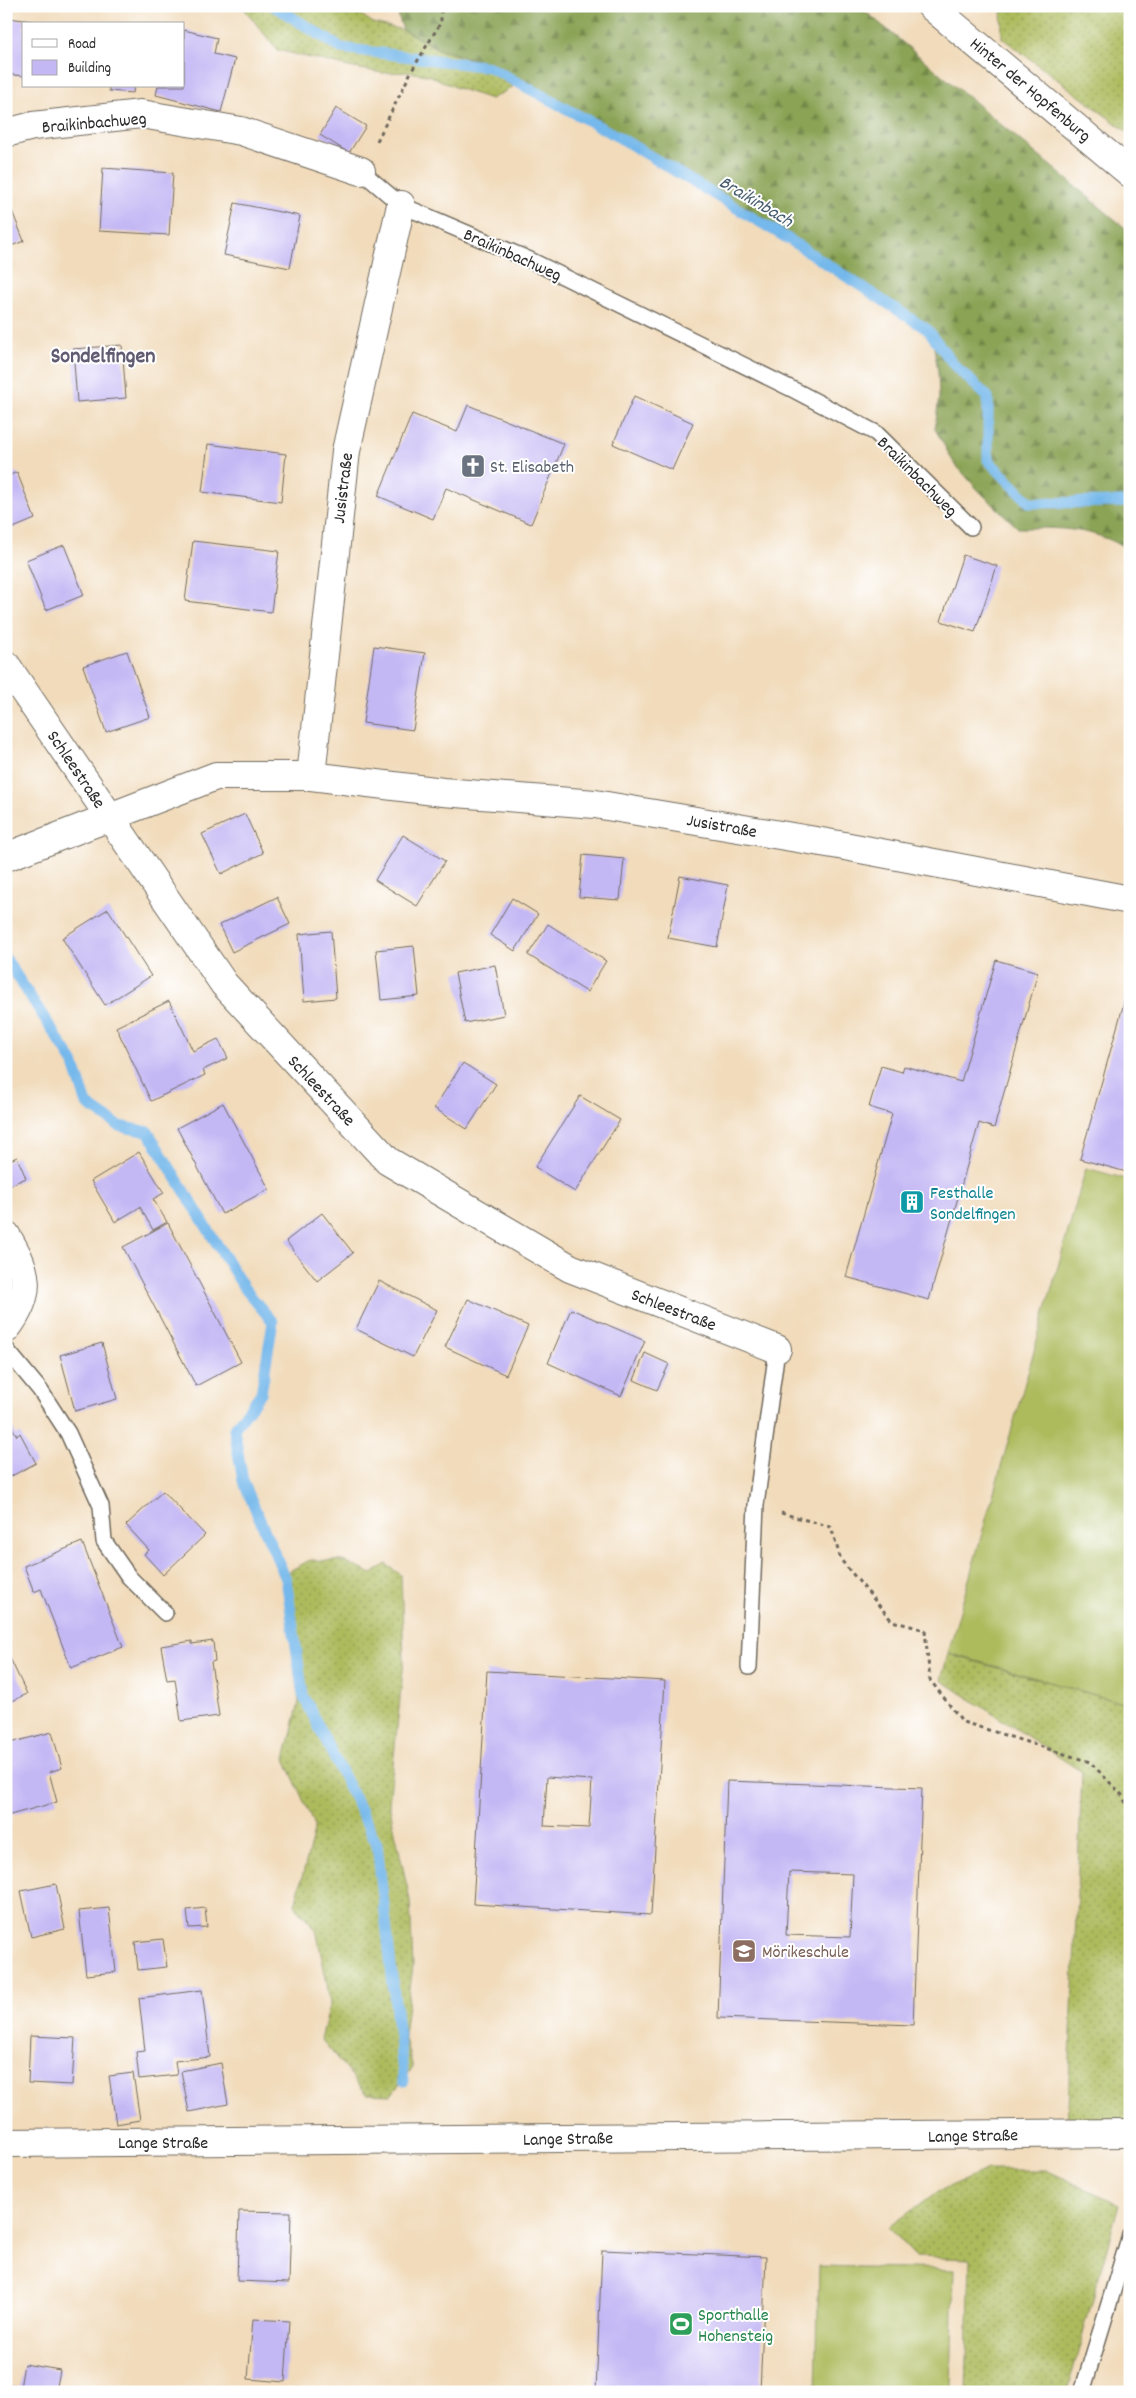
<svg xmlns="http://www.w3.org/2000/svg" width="1136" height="2398" viewBox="0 0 1136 2398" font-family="Dekko,sans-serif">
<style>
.grass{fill:url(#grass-dots);stroke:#6c7344}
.forest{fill:url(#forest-firs);stroke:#5a6740}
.pitch{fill:#adbb5d;stroke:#6c7344}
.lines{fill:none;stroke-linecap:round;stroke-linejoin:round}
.stream{stroke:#75b8eb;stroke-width:11}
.building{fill:#c4b8f4;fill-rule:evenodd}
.service-casing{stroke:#70695d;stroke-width:18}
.minor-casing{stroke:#70695d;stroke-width:30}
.tertiary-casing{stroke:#70695d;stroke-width:30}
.path{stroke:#70695d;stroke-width:3;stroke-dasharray:4 4;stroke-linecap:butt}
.service{stroke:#fff;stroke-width:15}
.minor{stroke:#fff;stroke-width:28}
.tertiary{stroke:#fff;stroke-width:28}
.labels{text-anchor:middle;stroke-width:4;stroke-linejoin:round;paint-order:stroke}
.street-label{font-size:18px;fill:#2b2b2b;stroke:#fff}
.worship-label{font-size:18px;fill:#5b616d;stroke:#fff;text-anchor:start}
.culture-label{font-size:18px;fill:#0d838f;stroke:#fff;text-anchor:start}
.education-label{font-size:18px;fill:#785e54;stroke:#fff;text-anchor:start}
.leisure-label{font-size:18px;fill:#27864d;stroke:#fff;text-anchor:start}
.water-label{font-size:19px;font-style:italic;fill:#455c6e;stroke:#fff}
.district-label{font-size:22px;font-weight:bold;fill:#615c71;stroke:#fff}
</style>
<defs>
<pattern id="grass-dots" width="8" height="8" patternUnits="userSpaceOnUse" patternTransform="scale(1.25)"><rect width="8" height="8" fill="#adbb5d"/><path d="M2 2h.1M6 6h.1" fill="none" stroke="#8d984d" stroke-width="1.8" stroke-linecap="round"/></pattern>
<pattern id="forest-firs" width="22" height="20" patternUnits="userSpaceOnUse" patternTransform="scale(1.25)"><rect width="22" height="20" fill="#8aa354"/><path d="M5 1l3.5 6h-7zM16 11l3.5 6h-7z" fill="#718546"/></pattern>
</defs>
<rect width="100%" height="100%" fill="#fff"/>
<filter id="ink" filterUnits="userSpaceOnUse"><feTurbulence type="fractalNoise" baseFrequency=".02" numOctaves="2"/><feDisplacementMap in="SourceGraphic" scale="10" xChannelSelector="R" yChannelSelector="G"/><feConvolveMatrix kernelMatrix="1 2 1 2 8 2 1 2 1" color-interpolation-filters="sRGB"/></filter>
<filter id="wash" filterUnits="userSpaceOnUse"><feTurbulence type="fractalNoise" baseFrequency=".0096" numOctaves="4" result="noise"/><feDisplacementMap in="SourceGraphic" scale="20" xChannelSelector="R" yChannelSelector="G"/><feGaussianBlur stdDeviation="1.12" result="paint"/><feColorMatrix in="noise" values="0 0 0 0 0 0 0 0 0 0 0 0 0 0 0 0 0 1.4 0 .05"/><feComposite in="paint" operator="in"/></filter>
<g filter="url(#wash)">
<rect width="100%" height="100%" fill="#f1dbbb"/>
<path class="grass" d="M242,6H322L336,11H356L373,23L403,30L440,50L490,65L496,75L513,87L491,99L457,88L431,76L410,72L382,73L349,67L277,50Z
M1001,6H1130V134L1002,38Z
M310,1560L343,1561L372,1574L386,1564L401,1575L404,1661L389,1804L410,1900L413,1966L404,2035L413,2068L391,2095L367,2094L321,2039L330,2004L326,1978L316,1930L295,1905L315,1827L285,1759L299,1702L282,1575Z
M948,1654L1130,1705V2129H1067L1082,1772L941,1680Z
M987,2170H1046L1119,2204L1067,2392H966L970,2259L916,2257L888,2228L935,2193Z"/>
<path class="forest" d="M395,6H859L1130,232V550C1091,527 1061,528 1018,528L979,491L954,463L935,429L939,396L938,372L931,328L792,238L615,131L491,64L441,50L403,30Z"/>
<path class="pitch" d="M1086,1168L1130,1180V1705L948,1653Z
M819,2266L954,2269L951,2392H816Z"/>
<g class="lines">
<path class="stream" d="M274,6L341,48L489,67L615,135L790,240L928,330L955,366L988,397V460L1030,503L1127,502L1130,504
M6,959L73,1062L87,1104L119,1126L148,1132L244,1288L273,1322L261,1393L234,1429L243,1481L286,1579L303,1695L377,1844L404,2081"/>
</g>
<g id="blocks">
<path class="building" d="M8,18L48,23L24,24V76L6,74Z
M184,30L217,38L214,54L235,59L221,112L156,95L158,86H184Z
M109,86H134L133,93L109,91Z
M336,108L366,126L349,153L320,135Z
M103,168L173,173L169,235L99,231Z
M6,196L24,241L6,248Z
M235,203L300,216L290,268L224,255Z
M122,345L126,398L77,402L73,349Z
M634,396L693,423L672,470L613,444Z
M468,405L564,444L531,524L446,488L433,519L378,496L412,414L457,432Z
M208,444L286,454L281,502L202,492Z
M17,472L35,519L6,531V477Z
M193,541L279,551L271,612L185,601Z
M64,545L84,595L46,610L26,560Z
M963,555L997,566L975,632L941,621Z
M374,646L425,653L413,730L363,723Z
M127,651L150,717L106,732L83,666Z
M245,814L263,853L221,874L202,834Z
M403,835L445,861L417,906L375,880Z
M583,855L624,859L620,900L579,897Z
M680,876L728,885L717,947L668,938Z
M277,897L290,924L232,952L219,925Z
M512,898L538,914L515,951L490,935Z
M108,909L151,976L105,1005L62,938Z
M548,924L606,961L587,992L528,955Z
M331,931L336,998L304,1001L299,934Z
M414,946L419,996L381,1000L376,950Z
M996,960L1038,972L994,1128L979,1123L929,1300L846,1277L892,1114L869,1107L881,1066L902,1072L904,1066L961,1082Z
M495,965L504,1015L465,1023L455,973Z
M1129,985H1130V1173L1080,1159Z
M169,1001L193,1051L218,1039L228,1058L203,1070L205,1075L151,1101L116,1027Z
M463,1063L496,1084L467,1129L434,1108Z
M580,1096L620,1120L575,1192L535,1167Z
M223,1103L269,1189L222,1214L177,1128Z
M139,1152L164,1193L153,1199L167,1222L153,1230L140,1207L115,1222L91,1181Z
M17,1157L26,1178L6,1187V1162Z
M322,1213L353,1253L317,1281L286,1241Z
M168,1223L241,1362L196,1386L123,1247Z
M379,1281L437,1310L413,1357L356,1329Z
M468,1299L528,1326L506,1375L445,1347Z
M571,1309L645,1341L621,1396L548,1363Z
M102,1343L117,1399L75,1411L60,1355Z
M645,1353L669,1364L657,1390L634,1380Z
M6,1416L17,1436L20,1433L36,1463L6,1479Z
M163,1491L205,1535L163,1575L144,1554L149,1550L126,1525Z
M82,1542L123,1647L71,1668L41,1589L34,1592L24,1566Z
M192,1641V1644L213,1641L215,1661L211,1662L219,1716L181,1721L175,1679L167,1680L161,1646Z
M9,1656L27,1694L6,1704V1658Z
M487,1671L665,1681L651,1915L473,1904ZM547,1777L592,1780L589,1828L544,1826Z
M52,1732L62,1768L49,1772L57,1802L10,1815L6,1803V1744Z
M727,1781L922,1788L913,2025L718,2018ZM789,1872L853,1874L850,1937L786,1935Z
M56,1884L65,1929L31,1937L21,1891Z
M109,1908L116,1972L86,1975L79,1911Z
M205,1908L207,1927L189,1928L187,1910Z
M163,1939L167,1967L138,1970L135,1942Z
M202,1990L210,2057L175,2061L177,2075L139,2079L136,2052L145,2051L139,1998Z
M30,2036L75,2038L72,2085L28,2083Z
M221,2063L228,2104L189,2112L181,2071Z
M133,2073L140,2120L116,2124L109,2076Z
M239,2211L291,2212L289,2283L237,2281Z
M602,2250L766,2257L760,2392H596Z
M253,2319L289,2321L285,2382L248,2379Z
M24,2364L60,2370L56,2392H6V2386L20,2388Z"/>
</g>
</g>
<g filter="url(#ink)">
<use href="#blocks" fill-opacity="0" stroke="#70695d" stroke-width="1"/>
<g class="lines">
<defs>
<path id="service" d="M361,171L401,205L530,260L796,391L876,433L971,527
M6,1349L40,1390L68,1433L101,1506L104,1541L129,1577L165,1613
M749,1667L756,1505L777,1349
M1082,2392L1130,2235"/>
<path id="minor" d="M6,133L33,126L141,114L241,131L361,171
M6,665L224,984L388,1161L570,1268L777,1349
M311,776L346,451L401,205
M6,857L216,776H311L443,792L595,804L839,845L1130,900
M6,1235C28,1271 34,1293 6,1329
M6,2143L1130,2133"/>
<path id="tertiary" d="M931,6L1130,173"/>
</defs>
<use href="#service" class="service-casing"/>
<use href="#minor" class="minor-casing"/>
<use href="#tertiary" class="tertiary-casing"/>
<path class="path" d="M377,141L411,72L441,22V6
M781,1513L831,1527L841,1560L892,1621L925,1630L930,1680L963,1722L1090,1762L1122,1795L1130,1811"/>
<use href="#service" class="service"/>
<use href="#minor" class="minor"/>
<use href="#tertiary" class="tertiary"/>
</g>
</g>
<defs>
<symbol id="church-square" viewBox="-11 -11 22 22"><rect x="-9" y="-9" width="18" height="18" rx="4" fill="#6b7280" stroke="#fff"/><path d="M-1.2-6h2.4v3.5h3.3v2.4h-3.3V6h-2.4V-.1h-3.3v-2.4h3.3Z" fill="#fff"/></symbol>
<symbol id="building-square" viewBox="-11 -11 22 22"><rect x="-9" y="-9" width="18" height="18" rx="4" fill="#0f9aa8" stroke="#fff"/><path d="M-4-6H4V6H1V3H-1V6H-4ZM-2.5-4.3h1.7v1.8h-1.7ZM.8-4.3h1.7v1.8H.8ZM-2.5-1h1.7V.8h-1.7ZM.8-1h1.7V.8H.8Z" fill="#fff"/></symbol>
<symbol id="school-square" viewBox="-11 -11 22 22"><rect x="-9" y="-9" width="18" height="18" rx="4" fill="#8d6e63" stroke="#fff"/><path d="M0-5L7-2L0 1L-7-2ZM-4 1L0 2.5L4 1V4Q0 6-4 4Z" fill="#fff"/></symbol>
<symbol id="stadium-square" viewBox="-11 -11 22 22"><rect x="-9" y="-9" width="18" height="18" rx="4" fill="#2e9e5b" stroke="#fff"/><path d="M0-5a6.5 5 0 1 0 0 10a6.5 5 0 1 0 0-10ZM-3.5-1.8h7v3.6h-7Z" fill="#fff"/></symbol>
</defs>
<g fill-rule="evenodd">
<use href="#church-square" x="459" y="452" width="28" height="28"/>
<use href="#building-square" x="898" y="1188" width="28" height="28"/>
<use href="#school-square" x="730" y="1937" width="28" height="28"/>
<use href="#stadium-square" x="667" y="2310" width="28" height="28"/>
</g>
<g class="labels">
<g class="street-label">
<text transform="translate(1031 89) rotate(40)" y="6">Hinter der Hopfenburg</text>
<text transform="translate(94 122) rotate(-5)" y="6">Braikinbachweg</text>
<text transform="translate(513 254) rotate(24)" y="6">Braikinbachweg</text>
<text transform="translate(918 476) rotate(45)" y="6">Braikinbachweg</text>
<text transform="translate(342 488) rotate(-83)" y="6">Jusistraße</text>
<text transform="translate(77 769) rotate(56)" y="6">Schleestraße</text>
<text transform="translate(722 825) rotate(10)" y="6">Jusistraße</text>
<text transform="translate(322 1090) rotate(47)" y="6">Schleestraße</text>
<text transform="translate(674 1309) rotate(21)" y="6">Schleestraße</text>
<text transform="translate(973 2135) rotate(-1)" y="6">Lange Straße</text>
<text transform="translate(568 2138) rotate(-1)" y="6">Lange Straße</text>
<text x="163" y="2148">Lange Straße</text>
</g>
<g class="worship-label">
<text x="490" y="472">St. Elisabeth</text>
</g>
<g class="culture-label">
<text x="930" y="1198">Festhalle<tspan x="930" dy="21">Sondelfingen</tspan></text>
</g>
<g class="education-label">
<text x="762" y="1957">Mörikeschule</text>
</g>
<g class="leisure-label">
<text x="698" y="2320">Sporthalle<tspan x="698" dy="21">Hohensteig</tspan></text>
</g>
<g class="water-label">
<text transform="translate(757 200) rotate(31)" y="7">Braikinbach</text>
</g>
<g class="district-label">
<text x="103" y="362">Sondelfingen</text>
</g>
</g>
<rect width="1136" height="2398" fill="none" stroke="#fff" stroke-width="25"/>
<rect x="22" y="22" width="162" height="65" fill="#ffffff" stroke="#aaaaaa"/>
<rect x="32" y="39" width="25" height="8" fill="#ffffff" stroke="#aaaaaa"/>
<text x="68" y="48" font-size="15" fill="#2b2b2b">Road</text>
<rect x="32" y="60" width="25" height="15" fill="#c4b8f4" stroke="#aaaaaa"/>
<text x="68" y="72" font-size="15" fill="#2b2b2b">Building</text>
</svg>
